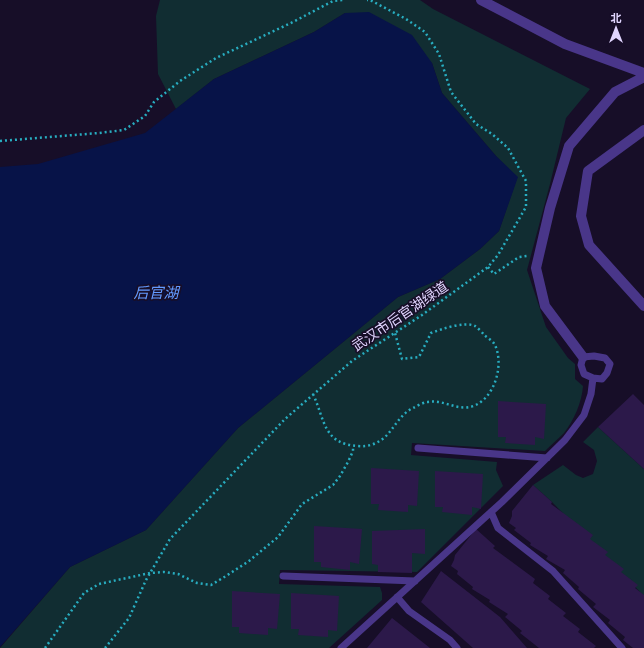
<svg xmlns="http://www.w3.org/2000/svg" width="644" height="648" viewBox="0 0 644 648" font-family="'Noto Sans','Noto Sans SC',sans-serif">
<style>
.green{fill:#112d32}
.water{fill:#071348}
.building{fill:#2c194a}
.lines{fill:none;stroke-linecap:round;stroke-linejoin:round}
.path{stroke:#28adc0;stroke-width:2.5;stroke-dasharray:2 3;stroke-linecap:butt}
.lane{stroke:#493689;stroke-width:7}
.street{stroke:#493689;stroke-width:10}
.labels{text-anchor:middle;stroke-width:3.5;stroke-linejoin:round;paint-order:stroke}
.street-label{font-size:14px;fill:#e1d5ff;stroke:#170e28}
.water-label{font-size:15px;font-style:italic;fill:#639aff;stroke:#170e28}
</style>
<rect width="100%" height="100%" fill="#170e28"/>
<path class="green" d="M160,0H420L433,9L590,89L566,118L550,184L527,270L546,327L568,358L575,364V379L583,386C582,402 574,420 564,433C558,439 551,445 545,451L412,443L411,455L497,462L496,470L503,486L417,572L280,570L279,584L380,587L382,593V600L329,648H0L70,567L146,530L238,428L398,297L440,279L480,249L499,231L517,178L496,156L442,93L432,63L345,13L314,32L214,79L176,109L158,74L156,16Z
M598,427L644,469V596L552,502L533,485L563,465L576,475L583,478L593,474L597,461L594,450L583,442Z"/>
<path class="water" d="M369,12L412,35L432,63L442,93L496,156L518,177L499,231L480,249L440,279L398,297L238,428L146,530L70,567L0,647V167L38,164L145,133L214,79L314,32L345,13Z"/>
<path class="building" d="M633,394L644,405V469L598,427Z
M498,401L546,404L544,439L535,437V445L505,443L506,437H498Z
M371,468L419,471L417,506L408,505V512L378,510L379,504H371Z
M435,471L483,474L481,509L472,507V515L442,512L443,507H435Z
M533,485L552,502L551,504L593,535L590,539L608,552L605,555L624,569L621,572L638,585L635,588L644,595V648H633L623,640L625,637L608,623L610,620L593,607L596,604L578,589L579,587L563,573L565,570L546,559L548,556L530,545L531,543L514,530L516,528L509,523L512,516V511Z
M314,526L362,529L359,564L350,562V570L321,567V562H314Z
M425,529V554L412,553V573L378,572V565L372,564V531Z
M476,529L495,546L493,548L535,579L533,583L550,596L548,599L566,613L563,616L580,629L578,632L596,646L594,648H539L520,633L522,631L505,617L508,614L489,602L490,600L472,589L473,587L457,574L458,571L451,566L454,560L455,555Z
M441,571L500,617L527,648H473L421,602Z
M232,591L280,594L277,629L268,628V635L239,633V627H232Z
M291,593L339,596L337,631L328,630V637L298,635L299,629H291Z
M392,618L430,648H367Z"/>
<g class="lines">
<path class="path" d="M0,141L99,133L124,130L145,116L154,102L180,81L216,58L291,23L333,1L343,0
M488,267L494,274L519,257L527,256
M313,394C325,420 323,444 358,446C368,447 376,444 384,438C394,429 400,414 413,408C417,406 422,403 427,402C446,398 462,417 482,401C497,389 503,362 495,345C493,341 488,338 484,335C482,332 478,328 475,326C464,321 442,329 431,333L419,357L402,359L395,333
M45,648L84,593L99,584L150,573L164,572L178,574L197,583L211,585L226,576L249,561L278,537L302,504L333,485L340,476L348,462L353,451V446
M105,648L129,618L146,580L170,539L285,419L352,361L422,315L488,267L498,255L526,207V181L508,148L492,134L476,124L451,92L439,54L425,32L406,19L370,0H367"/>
<path class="lane" d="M594,356L605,358L610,364L607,373L602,379L593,378L584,374L581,365L583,357Z
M418,448L547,458
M491,512L498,528L553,571L622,648
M283,576L415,581
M397,597L409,611L450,640L457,648
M341,648L502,502L565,440L584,415L591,394L593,378"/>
<path class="street" d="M481,0L565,44L644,73
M644,130L588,171L581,216L589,245L644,306
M583,357L545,306L536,268L550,208L569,146L615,92L644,77"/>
</g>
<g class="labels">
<g class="street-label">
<text transform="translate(400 316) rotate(-34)" y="5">武汉市后官湖绿道</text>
</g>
<g class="water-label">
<text x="156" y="298">后官湖</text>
</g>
</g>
<g transform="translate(616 28)" stroke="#170e28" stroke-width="3" paint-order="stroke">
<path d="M0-3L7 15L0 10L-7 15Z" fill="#e1d5ff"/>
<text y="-6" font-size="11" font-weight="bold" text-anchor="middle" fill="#e1d5ff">北</text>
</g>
</svg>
